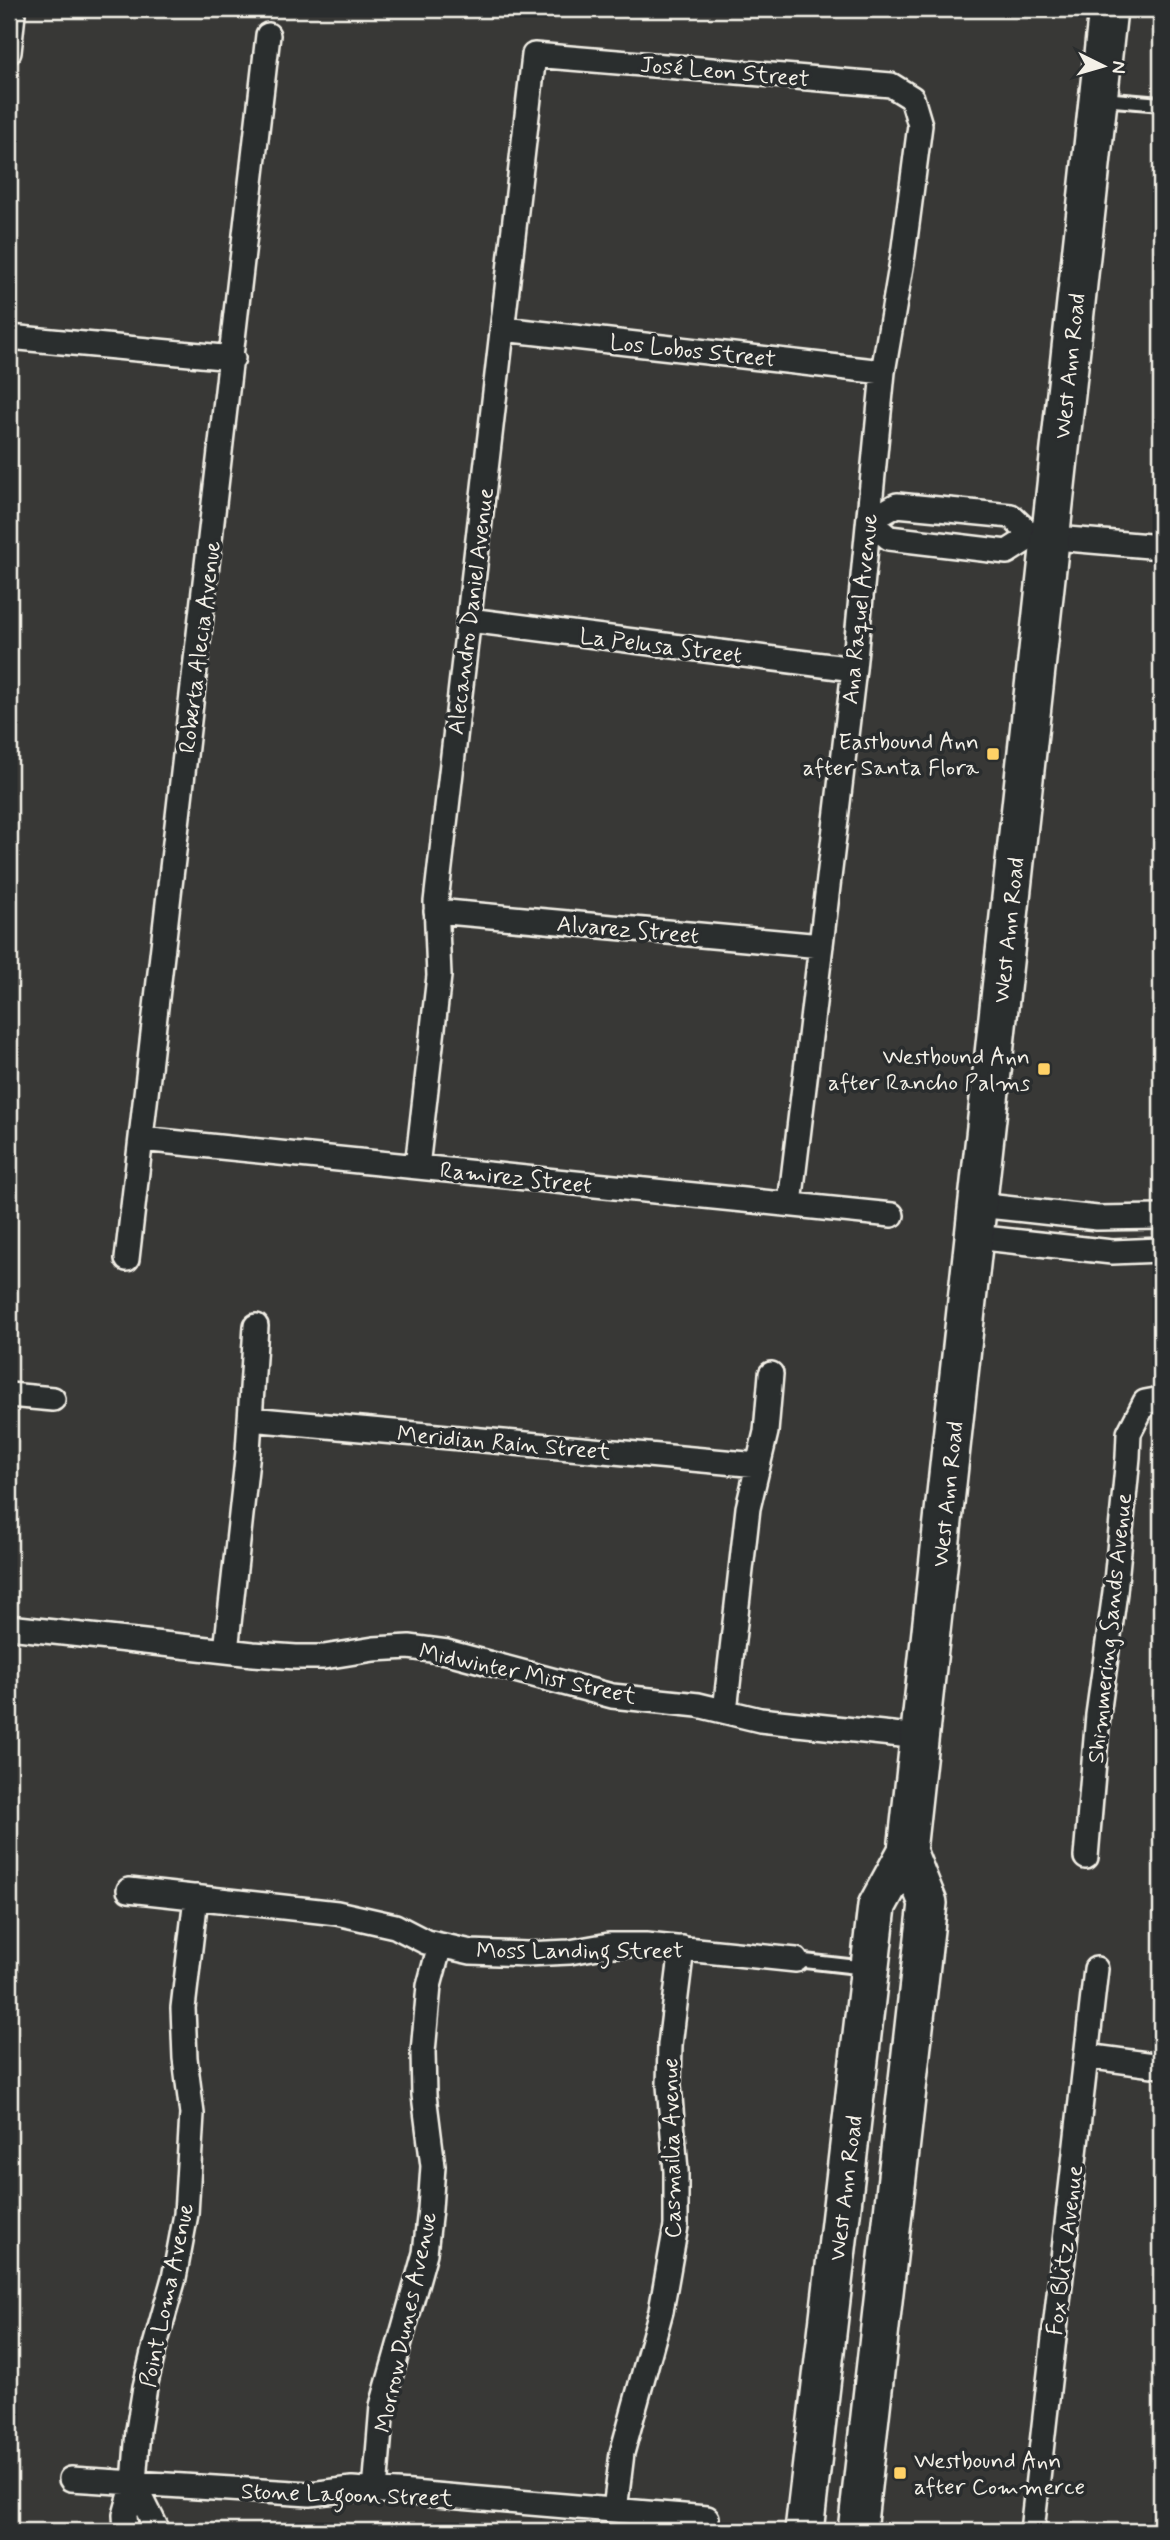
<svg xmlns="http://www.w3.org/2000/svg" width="1170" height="2540" viewBox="0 0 1170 2540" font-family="Mynerve,sans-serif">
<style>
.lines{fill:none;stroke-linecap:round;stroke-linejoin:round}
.lane-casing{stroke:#f4f1e8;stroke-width:18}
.street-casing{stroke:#f4f1e8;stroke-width:28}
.primary-casing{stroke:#f4f1e8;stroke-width:42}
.lane{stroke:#2a2d2e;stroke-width:12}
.street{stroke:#2a2d2e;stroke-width:23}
.primary{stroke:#2a2d2e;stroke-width:37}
.poi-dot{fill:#ffd166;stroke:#2a2d2e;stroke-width:2.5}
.labels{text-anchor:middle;stroke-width:7;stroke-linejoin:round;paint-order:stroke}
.street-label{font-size:23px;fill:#f4f1e8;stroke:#2a2d2e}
.poi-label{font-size:23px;fill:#f4f1e8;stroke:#2a2d2e;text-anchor:end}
</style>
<rect width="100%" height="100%" fill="#383836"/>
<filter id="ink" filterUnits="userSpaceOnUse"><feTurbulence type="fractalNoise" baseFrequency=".0143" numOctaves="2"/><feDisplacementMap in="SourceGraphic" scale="14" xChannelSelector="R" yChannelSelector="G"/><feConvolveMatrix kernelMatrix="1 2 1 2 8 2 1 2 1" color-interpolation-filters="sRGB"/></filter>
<g filter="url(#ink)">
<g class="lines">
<defs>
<path id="lane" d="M1102,99L1161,104
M796,1960L866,1968"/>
<path id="street" d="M9,52L13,14
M503,329L883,372
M9,337L233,358
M1032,536L1007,552L889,538L869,521L897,505L1011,516L1032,536L1161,547
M469,620L854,669
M436,911L821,946
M141,1139L892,1215
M417,1167L439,976L436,902L534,55L891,85L912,98L920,125L903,255L883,372L854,669L790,1204
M978,1205L1097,1218L1161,1217
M975,1237L1112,1252L1161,1250
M127,1259L268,35
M9,1395L53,1399
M250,1419L758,1465
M9,1627L253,1654L296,1657H324L374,1649L409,1647L447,1652L612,1696L698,1705L760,1720L920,1737
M226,1651L248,1451L256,1326
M725,1711L748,1508L766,1432L771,1374
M1086,1857L1098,1715L1115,1592L1128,1457L1129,1433L1145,1402L1161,1399
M129,1890L337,1913L395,1926L426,1942L471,1952L527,1954L570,1952L609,1945H646L796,1960
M1086,2056L1161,2066
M71,2479L310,2494L352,2489L412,2493L707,2518
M134,2483L138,2430L145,2387L154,2349L174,2278L186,2214L192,2114L185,2058L183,2008L196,1897
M375,2491L382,2406L425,2253L430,2209L433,2166L424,2095L423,2052L429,1986L440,1945
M615,2510L622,2453L661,2311L676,2226V2171L669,2085L670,2045L682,1948
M126,2531L125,2515L134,2483L158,2531
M1032,2531L1096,1969"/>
<path id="primary" d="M804,2531L877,1906L907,1851L1108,9
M857,2531L928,1903L907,1851"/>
</defs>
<use href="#lane" class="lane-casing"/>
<use href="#street" class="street-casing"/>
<use href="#primary" class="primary-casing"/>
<use href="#lane" class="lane"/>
<use href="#street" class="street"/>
<use href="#primary" class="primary"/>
</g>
</g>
<g class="poi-dot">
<rect x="986" y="747" width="14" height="14" rx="3.5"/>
<rect x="1037" y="1062" width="14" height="14" rx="3.5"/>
<rect x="893" y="2466" width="14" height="14" rx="3.5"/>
</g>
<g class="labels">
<g class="street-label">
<text transform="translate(725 71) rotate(5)" y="8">José Leon Street</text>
<text transform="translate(693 350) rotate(6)" y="8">Los Lobos Street</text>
<text transform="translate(1069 366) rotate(-84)" y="8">West Ann Road</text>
<text transform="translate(859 609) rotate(-84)" y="8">Ana Raquel Avenue</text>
<text transform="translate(470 611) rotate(-83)" y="8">Alecandro Daniel Avenue</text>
<text transform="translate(661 645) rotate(7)" y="8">La Pelusa Street</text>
<text transform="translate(199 647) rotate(-83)" y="8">Roberta Alecia Avenue</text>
<text transform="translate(628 929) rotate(5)" y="8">Alvarez Street</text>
<text transform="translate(1008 930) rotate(-84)" y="8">West Ann Road</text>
<text transform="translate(516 1177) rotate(6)" y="8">Ramirez Street</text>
<text transform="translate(504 1442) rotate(5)" y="8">Meridian Rain Street</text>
<text transform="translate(947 1494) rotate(-84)" y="8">West Ann Road</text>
<text transform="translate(1109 1628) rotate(-84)" y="8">Shimmering Sands Avenue</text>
<text transform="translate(528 1673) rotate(12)" y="8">Midwinter Mist Street</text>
<text x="580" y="1958">Moss Landing Street</text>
<text transform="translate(671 2148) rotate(-91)" y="8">Casmailia Avenue</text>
<text transform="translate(845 2188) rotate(-83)" y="8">West Ann Road</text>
<text transform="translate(1064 2250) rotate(-83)" y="8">Fox Blitz Avenue</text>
<text transform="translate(166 2295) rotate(-78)" y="8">Point Loma Avenue</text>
<text transform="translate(405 2322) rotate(-78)" y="8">Morrow Dunes Avenue</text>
<text transform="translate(347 2494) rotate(2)" y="8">Stone Lagoon Street</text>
</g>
<g class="poi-label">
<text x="979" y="749">Eastbound Ann<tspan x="979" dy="26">after Santa Flora</tspan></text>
<text x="1030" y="1064">Westbound Ann<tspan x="1030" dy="26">after Rancho Palms</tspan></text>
<text x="914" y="2468" text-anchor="start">Westbound Ann<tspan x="914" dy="26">after Commerce</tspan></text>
</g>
</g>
<rect width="1170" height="2540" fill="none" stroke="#2a2d2e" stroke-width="35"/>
<rect x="18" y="18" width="1135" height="2505" fill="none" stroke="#f4f1e8" stroke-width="2.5" filter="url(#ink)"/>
<g transform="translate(1103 66) rotate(95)" stroke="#2a2d2e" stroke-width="5" paint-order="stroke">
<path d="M0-5L12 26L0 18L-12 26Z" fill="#f4f1e8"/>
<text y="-10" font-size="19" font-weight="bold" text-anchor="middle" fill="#f4f1e8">N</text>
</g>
</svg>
